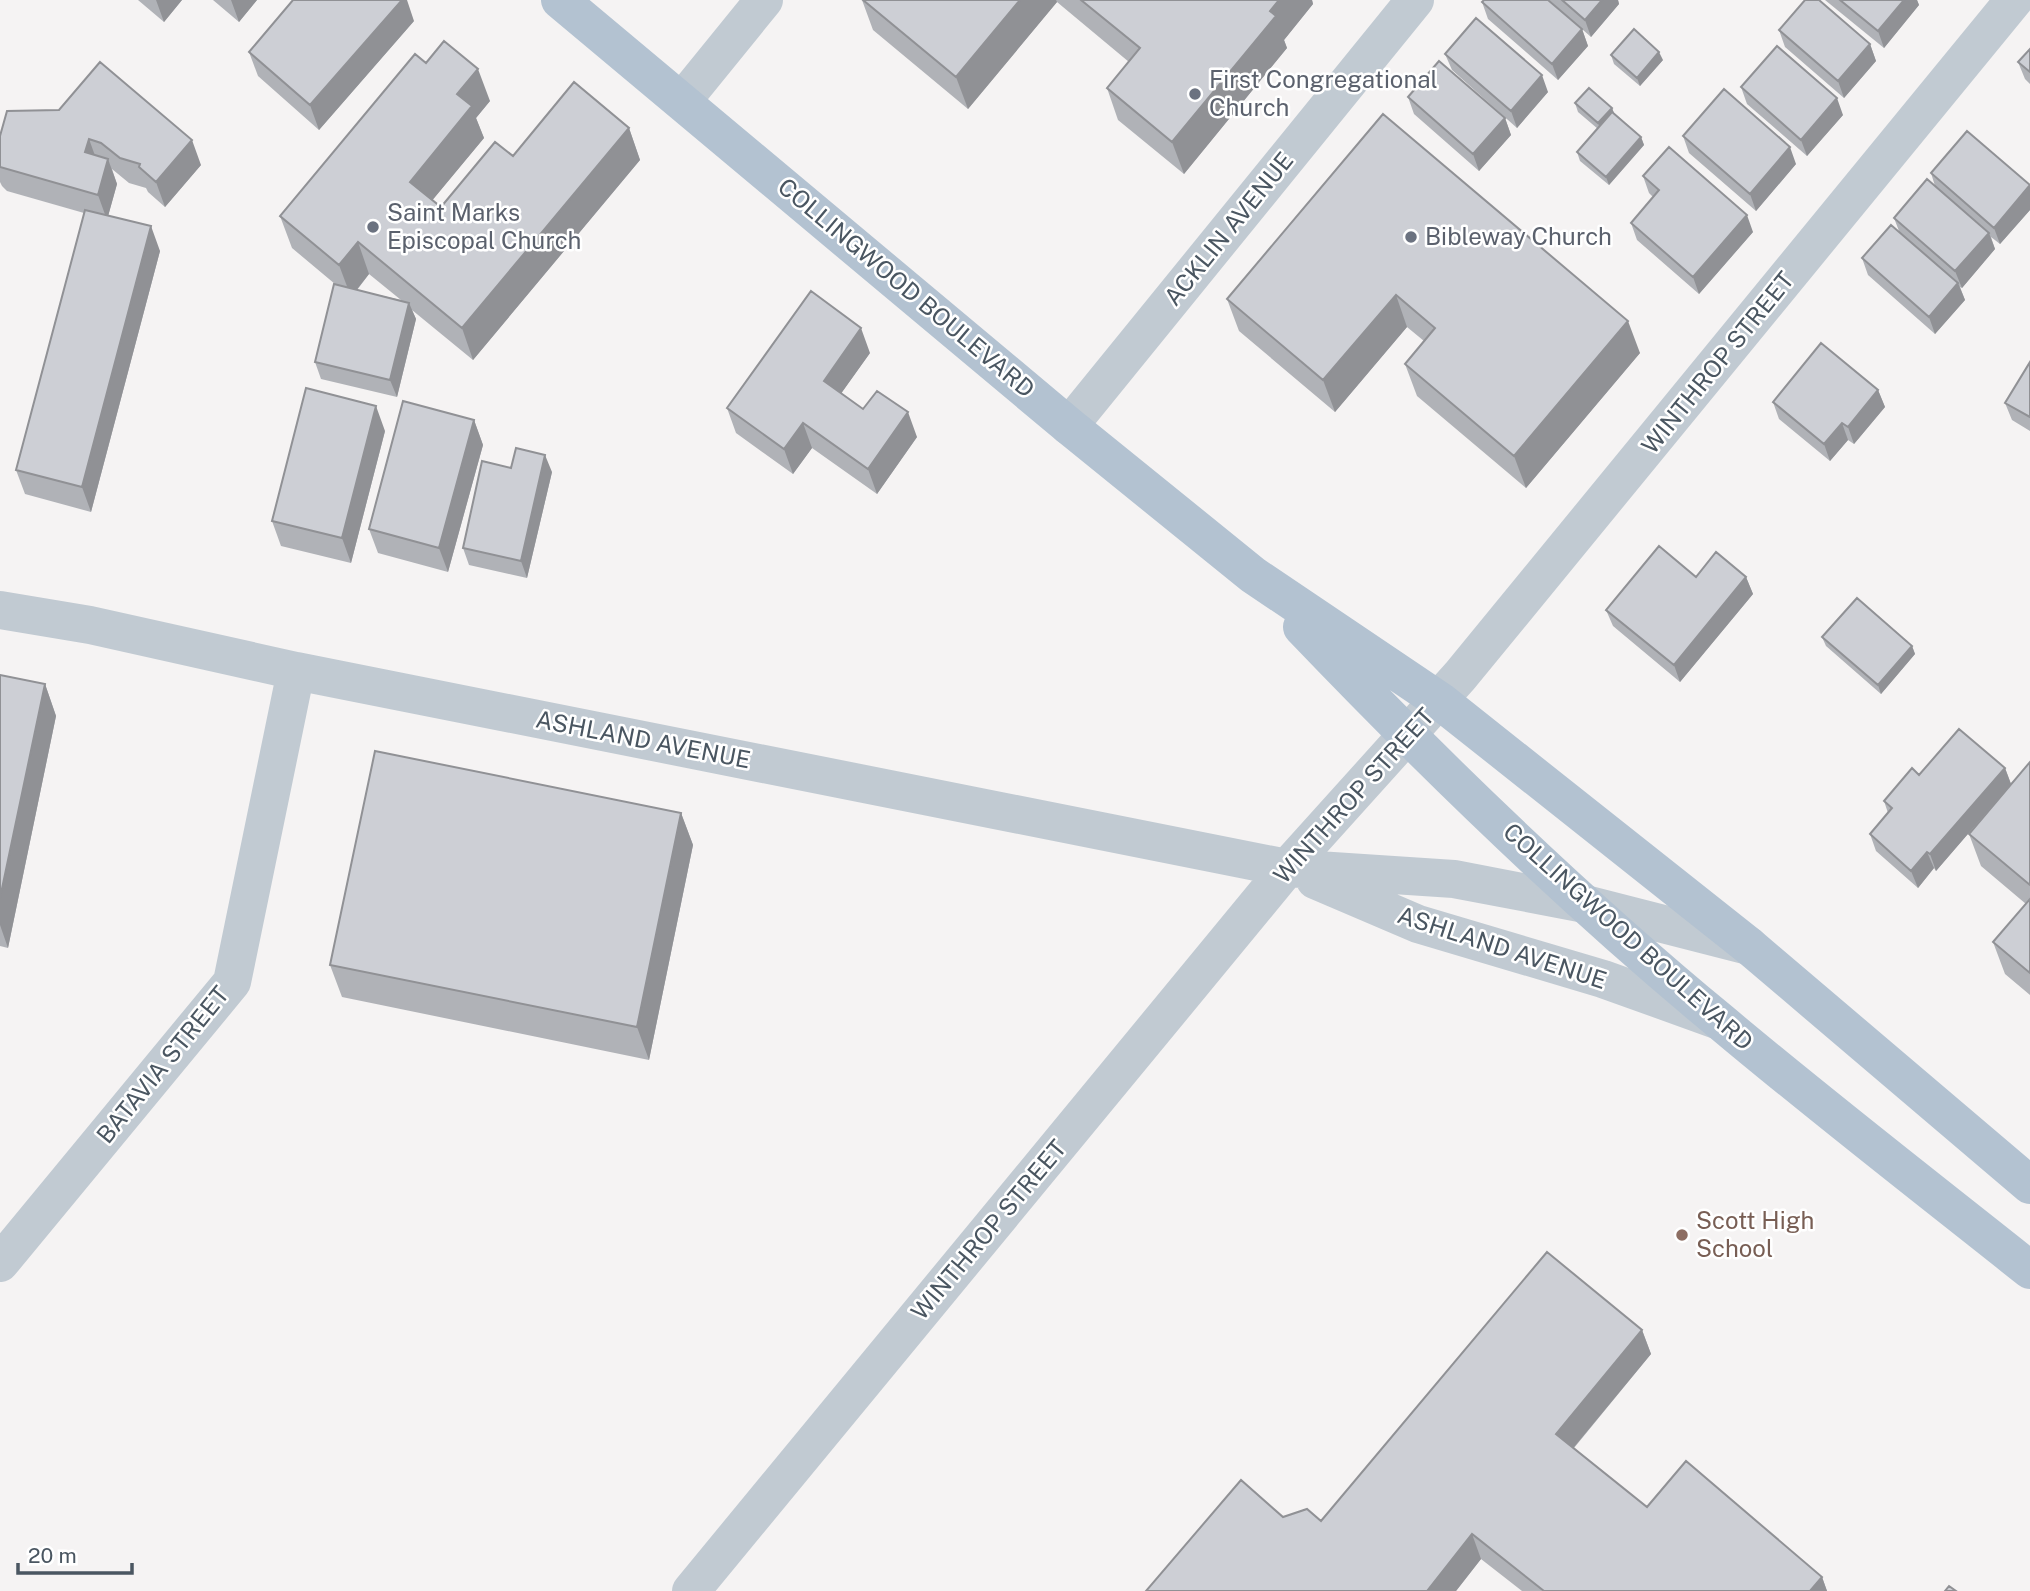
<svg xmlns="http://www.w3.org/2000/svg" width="2030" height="1591" viewBox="0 0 2030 1591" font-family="'Public Sans',sans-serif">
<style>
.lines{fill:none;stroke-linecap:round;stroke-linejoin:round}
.minor{stroke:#c1cad2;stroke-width:38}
.major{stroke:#b3c2d1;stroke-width:38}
.wall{fill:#b0b2b7;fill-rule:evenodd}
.shaded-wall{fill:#909195}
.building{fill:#cdcfd5;stroke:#909195;stroke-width:2}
.worship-dot{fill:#6b7280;stroke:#fff;stroke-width:2.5}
.education-dot{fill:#8d6e63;stroke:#fff;stroke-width:2.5}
.labels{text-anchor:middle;stroke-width:5;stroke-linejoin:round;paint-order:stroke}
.worship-label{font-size:24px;fill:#5b616d;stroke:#fff;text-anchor:start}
.street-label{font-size:24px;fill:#4a5661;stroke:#fff}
.education-label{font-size:24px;fill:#785e54;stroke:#fff;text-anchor:start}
</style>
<rect width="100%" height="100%" fill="#f5f3f3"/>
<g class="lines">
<path class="minor" d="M682,101L764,0
M1069,426L1415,0
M0,610L90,625L296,671L1287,868L1454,879L1585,904L1749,946
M1315,880L1418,924L1603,979L1717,1020
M0,1263L232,982L296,671
M691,1591L1287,868L1460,676L2014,0"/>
<path class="major" d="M560,0L1069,426L1253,575L1440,701L1749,946L2030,1185
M1302,627C1435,766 1573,900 1721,1022C1822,1107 1927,1188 2030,1270"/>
</g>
<path class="wall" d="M138,0H182L164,22Z
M213,0H257L239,22Z
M862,0H1312L1313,4L1284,40L1287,48L1184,174L1118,120L1107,88L1129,62L1057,2L968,109L873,30Z
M1549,0H1618L1619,4L1591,37Z
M1825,0H1917L1919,5L1884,48Z
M1482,2L1582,29L1588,46L1558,80L1488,19Z
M414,21L319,130L258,76L249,52Z
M1779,30L1870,44L1876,61L1844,98L1785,47Z
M2030,49V84L2025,79L2018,62Z
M1445,54L1548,92L1517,128L1452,70Z
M1611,55L1663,60L1640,86L1614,64Z
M426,63L490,101L476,118L484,138L432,200L441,207L513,156L629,128L640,160L473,360L412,310L416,319L397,397L321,379L315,362L335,284L292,248L280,216ZM369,274L401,300L357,290Z
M1741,87L1843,115L1807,156L1747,104Z
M1408,97L1505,118L1511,135L1479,171L1414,114Z
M1575,103L1612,108L1614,113L1641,137L1644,145L1609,185L1580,161L1577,152L1598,129L1578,112Z
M7,111L201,165L165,207L148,192L146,188L129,183L112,169L117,184L108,216L160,251L91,512L25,494L16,470L84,213L7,191L2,186L0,182V136Z
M1383,114L1640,353L1526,488L1417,396L1405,364L1424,341L1407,327L1335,412L1239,331L1227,299Z
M1683,136L1796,164L1756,211L1689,153Z
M1931,173L2030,185V210L2000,244L1991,237L1995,249L1962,288L1960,287L1965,300L1935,334L1868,275L1862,258L1899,231L1894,218L1935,186Z
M1643,176L1753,232L1699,294L1637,240L1631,223L1653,197L1649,193Z
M870,353L841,393L863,409L917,437L877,494L812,448L793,474L736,433L727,408Z
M2030,362V431L2012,420L2005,403Z
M1878,390L1885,407L1854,444L1848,440L1830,461L1779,419L1773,402Z
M474,420L483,445L448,572L378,553L369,529Z
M385,431L351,563L281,546L272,521Z
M511,468L552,472L527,578L469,565L463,548Z
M1696,577H1746L1753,594L1680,682L1613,626L1606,610Z
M1822,637L1912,646L1915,654L1881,694L1826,646Z
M0,675L45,684L56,716L8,948L0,946Z
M2030,762V995L2005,974L1993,942L2026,904L1981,866L1969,834Z
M2005,768L2011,784L1936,871L1934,868L1918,888L1876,851L1870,834L1888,813L1884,801L1919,775Z
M681,813L693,845L649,1060L342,997L330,965Z
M1642,1330L1651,1354L1574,1448L1647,1507L1822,1577L1827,1591H1522L1481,1559L1456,1591H1146L1283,1517L1321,1521Z"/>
<path class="shaded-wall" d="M156,0H182L164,22Z
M231,0H257L239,22Z
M402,0H407L414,21L319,130L310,105Z
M1020,0H1056L1057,2L968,109L956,77Z
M1279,0H1312L1313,4L1284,40L1287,48L1184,174L1172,142Z
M1602,0H1618L1619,4L1591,37L1585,20Z
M1904,0H1917L1919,5L1884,48L1878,31Z
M1582,29L1588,46L1558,80L1552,64Z
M1870,44L1876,61L1844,98L1838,81Z
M1659,52L1663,60L1640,86L1637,78Z
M478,69L490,101L476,118L484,138L421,214L410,182L457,94Z
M1542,75L1548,92L1517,128L1511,111Z
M1837,98L1843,115L1807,156L1801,140Z
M1612,108L1615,116L1601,132L1598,123Z
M1505,118L1511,135L1479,171L1473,154Z
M629,128L640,160L473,360L462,328Z
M1641,137L1644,145L1609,185L1606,177Z
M89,139L98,164L85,152Z
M192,140L201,165L165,207L156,182Z
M1790,147L1796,164L1756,211L1750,194Z
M108,159L117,184L107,220L98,195Z
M2030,186V210L2000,244L1994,228Z
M1747,215L1753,232L1699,294L1693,277Z
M151,226L160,251L91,512L82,487Z
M1989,233L1995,249L1962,288L1955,271Z
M358,242L369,274L351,297L339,265Z
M1958,283L1965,300L1935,334L1929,317Z
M1396,295L1407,327L1335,412L1323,380Z
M409,303L416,319L397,397L390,380Z
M1628,321L1640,353L1526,488L1514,456Z
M861,328L870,353L833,405L824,381Z
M1878,390L1885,407L1854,444L1848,427Z
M376,406L385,431L351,563L342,538Z
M908,412L917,437L877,494L868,469Z
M474,420L483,445L448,572L439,548Z
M803,423L812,448L793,474L784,449Z
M1842,423L1848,440L1830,461L1824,444Z
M545,455L552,472L527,578L521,561Z
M1746,577L1753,594L1680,682L1674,665Z
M1912,646L1915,654L1881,694L1878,685Z
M45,684L56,716L8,948L0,925V898Z
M2005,768L2011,784L1936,871L1930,854Z
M681,813L693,845L649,1060L637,1027Z
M1927,852L1934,868L1918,888L1911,871Z
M1642,1330L1651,1354L1565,1458L1556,1434Z
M1472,1534L1481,1559L1456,1591H1427Z
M1822,1577L1827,1591H1810Z"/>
<path class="building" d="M293,0H402L310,105L249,52Z
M863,0H1020L956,77Z
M1081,0H1279L1270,11L1276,16L1172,142L1107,88L1140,48Z
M1484,0H1548L1582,29L1552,64L1482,2Z
M1562,0H1602L1585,20Z
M1805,0H1819L1870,44L1838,81L1779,30Z
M1840,0H1904L1878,31Z
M1476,18L1542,75L1511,111L1445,54Z
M1634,29L1659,52L1637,78L1611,55Z
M444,41L478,69L457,94L472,106L410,182L441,207L495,142L513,156L574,82L629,128L462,328L358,242L339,265L280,216L415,54L426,63Z
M1777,46L1837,98L1801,140L1741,87Z
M2030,49V72L2018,62Z
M1439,61L1505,118L1473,154L1408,97Z
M100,62L192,140L156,182L139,167L140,164L120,158L101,143L89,139L85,152L108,159L98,195L0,167V136L7,111L59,110Z
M1589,88L1612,108L1598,123L1575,103Z
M1724,89L1790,147L1750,194L1683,136Z
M1612,112L1641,137L1606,177L1577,152Z
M1383,114L1628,321L1514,456L1405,364L1435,328L1396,295L1323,380L1227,299Z
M1967,131L2030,185L1994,228L1931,173Z
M1669,147L1747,215L1693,277L1631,223L1659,190L1643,176Z
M1927,179L1989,233L1955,271L1894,218Z
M85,210L151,226L82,487L16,470Z
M1891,225L1958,283L1929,317L1862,258Z
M334,284L409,303L390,380L315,362Z
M811,291L861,328L824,381L863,409L877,391L908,412L868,469L803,423L784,449L727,408Z
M1821,343L1878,390L1848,427L1842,423L1824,444L1773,402Z
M2030,362V417L2005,403Z
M306,388L376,406L342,538L272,521Z
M403,401L474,420L439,548L369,529Z
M516,448L545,455L521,561L463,548L482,461L511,468Z
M1659,546L1696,577L1716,552L1746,577L1674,665L1606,610Z
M1857,598L1912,646L1878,685L1822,637Z
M0,675L45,684L0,898Z
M1959,729L2005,768L1930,854L1927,852L1911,871L1870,834L1892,808L1884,801L1912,768L1919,775Z
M375,751L681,813L637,1027L330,965Z
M2030,762V885L1969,834Z
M2030,899V973L1993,942Z
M1547,1252L1642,1330L1556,1434L1647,1507L1686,1461L1822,1577L1810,1591H1544L1472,1534L1427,1591H1146L1241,1480L1283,1517L1307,1509L1321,1521Z
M1949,1586L1956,1591H1945Z"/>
<g class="worship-dot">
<circle cx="1195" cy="94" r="7"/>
<circle cx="373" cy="227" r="7"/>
<circle cx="1411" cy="237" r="7"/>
</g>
<circle class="education-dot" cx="1682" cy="1235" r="7"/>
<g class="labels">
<g class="worship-label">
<text x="1209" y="88">First Congregational<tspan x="1209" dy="28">Church</tspan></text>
<text x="387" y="221">Saint Marks<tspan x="387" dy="28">Episcopal Church</tspan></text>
<text x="1425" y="245">Bibleway Church</text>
</g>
<g class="street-label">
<text transform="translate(1229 229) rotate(-51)" y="8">ACKLIN AVENUE</text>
<text transform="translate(906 288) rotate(40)" y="8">COLLINGWOOD BOULEVARD</text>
<text transform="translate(1718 363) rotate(-51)" y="8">WINTHROP STREET</text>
<text transform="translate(643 740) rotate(11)" y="8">ASHLAND AVENUE</text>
<text transform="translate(1354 796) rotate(-48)" y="8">WINTHROP STREET</text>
<text transform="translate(1628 937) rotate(42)" y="8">COLLINGWOOD BOULEVARD</text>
<text transform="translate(1502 948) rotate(18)" y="8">ASHLAND AVENUE</text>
<text transform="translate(163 1065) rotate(-51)" y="8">BATAVIA STREET</text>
<text transform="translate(989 1230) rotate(-50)" y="8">WINTHROP STREET</text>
</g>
<g class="education-label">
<text x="1696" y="1229">Scott High<tspan x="1696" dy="28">School</tspan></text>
</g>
</g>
<path d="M18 1563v10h114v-10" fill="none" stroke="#4a5661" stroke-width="3.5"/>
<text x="28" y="1563" font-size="21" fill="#4a5661" stroke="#ffffff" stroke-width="5" paint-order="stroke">20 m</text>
</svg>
